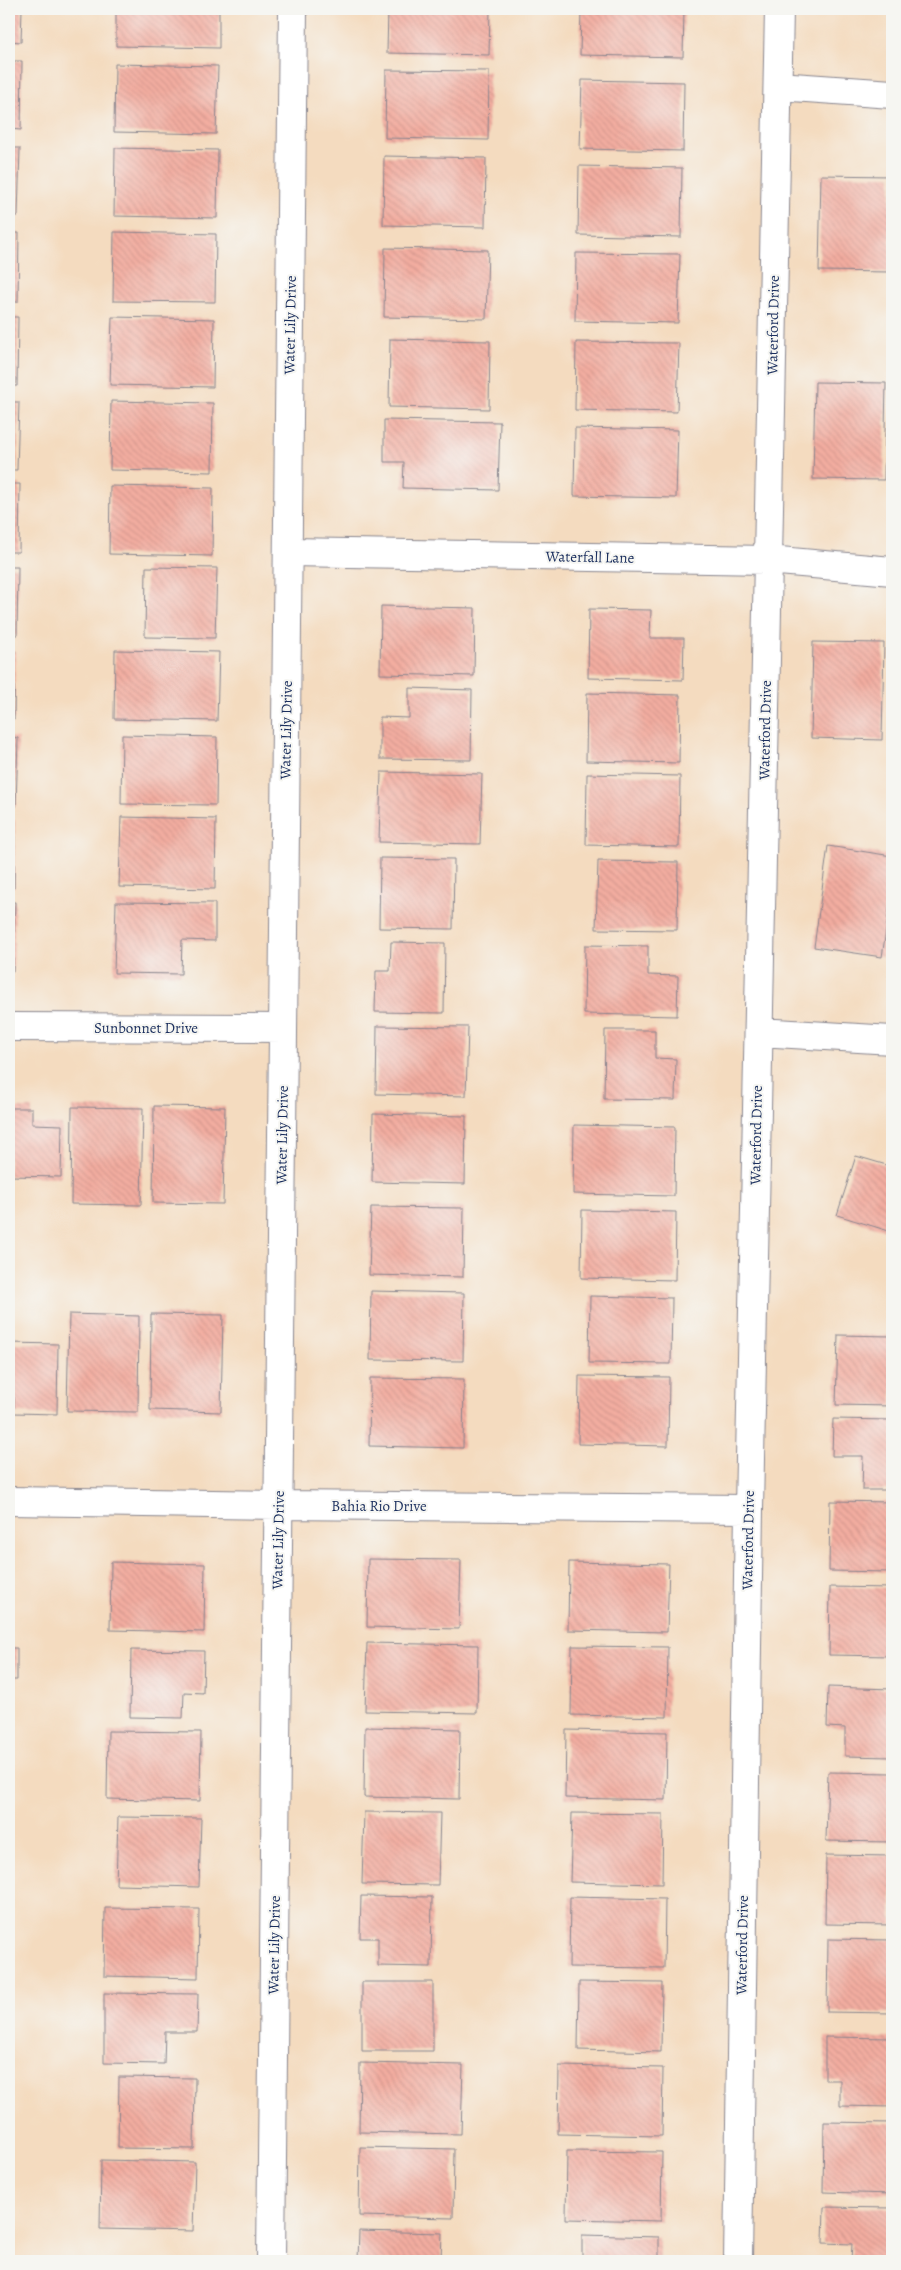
<svg xmlns="http://www.w3.org/2000/svg" width="901" height="2270" viewBox="0 0 901 2270" font-family="Alegreya,serif">
<style>
.building{fill:url(#building-back-hatch)}
.lines{fill:none;stroke-linecap:round;stroke-linejoin:round}
.minor-casing{stroke:#88858e;stroke-width:30}
.minor{stroke:#fff;stroke-width:28}
.labels{text-anchor:middle;stroke-width:4;stroke-linejoin:round;paint-order:stroke}
.street-label{font-size:15px;fill:#1b2f5e;stroke:#f6f6f2}
</style>
<defs>
<pattern id="building-back-hatch" width="6" height="6" patternUnits="userSpaceOnUse" patternTransform="scale(1.25)"><rect width="6" height="6" fill="#f3ada0"/><path d="M-1 5l2 2M0 0l6 6M5-1l2 2" fill="none" stroke="#d0958c"/></pattern>
</defs>
<rect width="100%" height="100%" fill="#f6f6f2"/>
<filter id="ink" filterUnits="userSpaceOnUse"><feTurbulence type="fractalNoise" baseFrequency=".02" numOctaves="2"/><feDisplacementMap in="SourceGraphic" scale="10" xChannelSelector="R" yChannelSelector="G"/><feConvolveMatrix kernelMatrix="1 2 1 2 8 2 1 2 1" color-interpolation-filters="sRGB"/></filter>
<filter id="wash" filterUnits="userSpaceOnUse"><feTurbulence type="fractalNoise" baseFrequency=".0096" numOctaves="4" result="noise"/><feDisplacementMap in="SourceGraphic" scale="20" xChannelSelector="R" yChannelSelector="G"/><feGaussianBlur stdDeviation="1.12" result="paint"/><feColorMatrix in="noise" values="0 0 0 0 0 0 0 0 0 0 0 0 0 0 0 0 0 1.4 0 .05"/><feComposite in="paint" operator="in"/></filter>
<g filter="url(#wash)">
<rect width="100%" height="100%" fill="#f4dbbf"/>
<g id="blocks">
<path class="building" d="M9,9H22L21,42L9,41Z
M116,9H219V48L116,46Z
M388,9H490L489,55L387,53Z
M581,9H684L683,57L580,55Z
M848,9H892V13L848,12Z
M9,61H22L21,130L9,129Z
M115,64L218,66L216,134L114,132Z
M386,70L489,71L488,140L385,138Z
M582,80L684,82L683,151L580,149Z
M9,148H20L18,216H9Z
M115,148L218,150L217,218L114,216Z
M384,156L486,158L485,227L383,225Z
M579,166L682,168L681,237L578,235Z
M821,175L891,176L890,272L819,271Z
M114,232L216,234L215,302L113,301Z
M9,233H19L18,302H9Z
M385,248L488,250L486,319L384,317Z
M576,253L680,254L678,323L575,321Z
M9,317H18L17,386H9Z
M112,317L214,319L213,387L110,385Z
M390,339L490,341L489,409L389,407Z
M576,342L679,343L677,412L575,410Z
M815,382L886,383L884,480L813,479Z
M111,401L213,403L212,472L110,470Z
M9,402H19L17,470H9Z
M384,420L500,422L498,490L403,488L404,462H384Z
M575,428L678,430L676,498L574,496Z
M9,484H20L19,552H9Z
M110,486L213,488L212,556L109,554Z
M9,567H18L17,635H9Z
M146,567L217,568L215,638L145,637Z
M381,606L475,608L474,676L380,674Z
M589,609L651,610L650,638H684L683,680L588,678Z
M813,642L884,643L882,740L811,738Z
M9,650L15,651L14,719H9Z
M115,650L219,652L217,721L114,719Z
M409,688L472,690L471,760L380,759V717L409,718Z
M587,693L680,695L679,763L586,761Z
M122,735L217,737L216,805L121,804Z
M9,737L18,738L16,806H9Z
M381,772L482,774L480,844L379,842Z
M587,774L680,776L679,847L586,845Z
M121,817L216,819L215,889L119,887Z
M9,820H15L14,888H9Z
M828,846L892,856V890L882,957L814,947Z
M380,858L454,859L453,929L379,928Z
M598,861L678,862L677,930L596,929Z
M9,902H15L13,971H9Z
M116,902L215,903V941L182,940L181,974L114,973Z
M391,942L445,943L444,1013L375,1012L376,971H390Z
M585,945L648,946V975L678,976L677,1016L584,1014Z
M377,1026L468,1027L466,1096L376,1094Z
M605,1030H655V1058L676,1059L675,1100L604,1099Z
M154,1106L225,1107L223,1204L153,1203Z
M72,1107L143,1108L141,1205L71,1204Z
M9,1108H32V1124L62,1125L61,1177L9,1176Z
M373,1114L466,1116L465,1184L372,1182Z
M574,1125L675,1127L674,1196L573,1194Z
M856,1156L890,1166L892,1160V1232L837,1215Z
M371,1207L464,1208L463,1277L369,1275Z
M582,1210L676,1212L675,1280L581,1278Z
M371,1291L464,1293L463,1361L370,1360Z
M590,1296L672,1298L671,1364L589,1363Z
M69,1314L139,1316L138,1412L67,1411Z
M151,1314L223,1315L221,1412L150,1410Z
M838,1335L892,1336V1406L836,1405Z
M9,1343L58,1344L57,1414L14,1413V1397H9Z
M579,1376L669,1377L668,1446L578,1444Z
M370,1378L464,1379L463,1448L369,1446Z
M833,1419L892,1420V1490H862L863,1456H832Z
M830,1501L892,1502V1572L829,1571Z
M368,1559L461,1560L459,1629L367,1627Z
M111,1562L205,1564L204,1632L110,1630Z
M569,1562L669,1564L667,1632L568,1630Z
M830,1587L892,1588V1656L829,1655Z
M367,1643L478,1645L477,1713L365,1711Z
M572,1646L668,1647L667,1717L571,1715Z
M9,1648H17V1680H9Z
M131,1650L204,1651L203,1693L184,1692L183,1718L130,1717Z
M828,1687L892,1689V1757L845,1756V1728L827,1727Z
M365,1727L460,1729L459,1799L364,1797Z
M566,1730L667,1732L666,1800L565,1798Z
M108,1731L201,1732L200,1801L107,1799Z
M828,1772L892,1773V1842L826,1841Z
M364,1812L440,1813L438,1885L362,1884Z
M572,1813L663,1814L662,1884L570,1882Z
M118,1817L201,1818L199,1887L116,1885Z
M826,1855L892,1856V1925L825,1924Z
M361,1896L432,1897L431,1967L378,1966V1938H360Z
M570,1897L665,1899L664,1968L569,1967Z
M105,1908L199,1909L198,1978L104,1976Z
M828,1939L892,1940V2013L827,2012Z
M362,1982H433V2051H362Z
M579,1982L662,1983L661,2052L578,2050Z
M104,1993L198,1994L197,2032H165L164,2064L104,2063Z
M825,2037L892,2038V2107L840,2106V2080H825Z
M360,2063L463,2065L461,2134L359,2132Z
M559,2066L663,2068L662,2136L558,2134Z
M119,2077L195,2078L194,2149L118,2148Z
M824,2122L892,2123V2194L823,2192Z
M360,2147L454,2149L453,2218L359,2216Z
M567,2151L662,2152L661,2221L566,2219Z
M101,2160L195,2162L193,2231L100,2229Z
M824,2207L892,2208V2261H851L852,2244L823,2243Z
M359,2231L442,2233L441,2261H358Z
M582,2235L659,2237V2261H582Z"/>
</g>
</g>
<g filter="url(#ink)">
<use href="#blocks" fill-opacity="0" stroke="#88858e" stroke-width="1"/>
<g class="lines">
<defs>
<path id="minor" d="M778,86L892,94
M288,552L768,560L892,571
M9,1027L283,1028
M759,1032L892,1040
M9,1501L278,1505L749,1509
M271,2261L293,9
M738,2261L749,1509L779,9"/>
</defs>
<use href="#minor" class="minor-casing"/>
<use href="#minor" class="minor"/>
</g>
</g>
<g class="labels">
<g class="street-label">
<text transform="translate(290 325) rotate(-89)" y="5">Water Lily Drive</text>
<text transform="translate(773 325) rotate(-89)" y="5">Waterford Drive</text>
<text transform="translate(590 557) rotate(1)" y="5">Waterfall Lane</text>
<text transform="translate(286 730) rotate(-89)" y="5">Water Lily Drive</text>
<text transform="translate(765 730) rotate(-89)" y="5">Waterford Drive</text>
<text x="146" y="1033">Sunbonnet Drive</text>
<text transform="translate(282 1135) rotate(-89)" y="5">Water Lily Drive</text>
<text transform="translate(756 1135) rotate(-89)" y="5">Waterford Drive</text>
<text x="379" y="1511">Bahia Rio Drive</text>
<text transform="translate(278 1540) rotate(-89)" y="5">Water Lily Drive</text>
<text transform="translate(748 1540) rotate(-89)" y="5">Waterford Drive</text>
<text transform="translate(274 1945) rotate(-89)" y="5">Water Lily Drive</text>
<text transform="translate(742 1945) rotate(-89)" y="5">Waterford Drive</text>
</g>
</g>
<rect width="901" height="2270" fill="none" stroke="#f6f6f2" stroke-width="30"/>
</svg>
